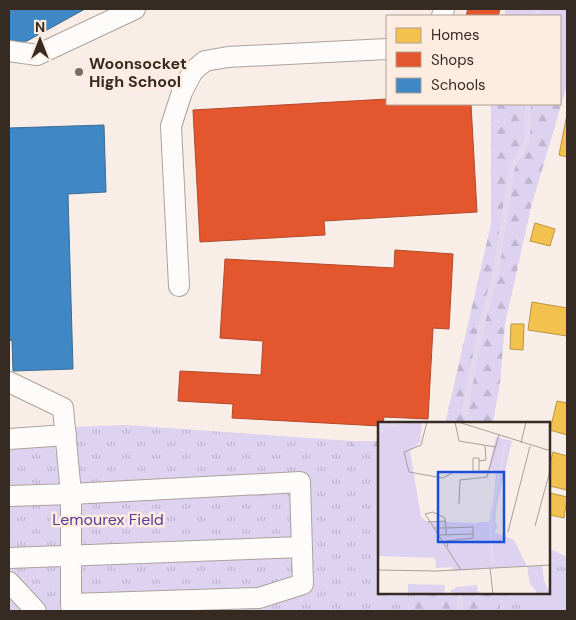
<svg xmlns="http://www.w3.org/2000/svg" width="576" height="620" viewBox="0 0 576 620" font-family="'DM Sans',sans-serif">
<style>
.forest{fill:url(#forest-firs)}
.park{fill:url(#park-tufts)}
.pitch{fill:#ddd2f0}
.homes{fill:#f2c14e;stroke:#ba9441}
.shops{fill:#e4572e;stroke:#b04a2a}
.schools{fill:#3f88c5;stroke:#3c6c94}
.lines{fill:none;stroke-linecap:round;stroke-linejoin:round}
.stream{stroke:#e1daef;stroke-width:6}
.minor-casing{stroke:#aca29c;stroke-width:22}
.minor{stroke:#fefcfb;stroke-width:20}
.poi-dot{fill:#7a6f67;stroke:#ffece0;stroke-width:2}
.labels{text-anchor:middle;stroke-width:5;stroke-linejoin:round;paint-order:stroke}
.poi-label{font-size:16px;font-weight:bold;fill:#362b22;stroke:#ffece0;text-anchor:start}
.park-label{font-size:16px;fill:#573d97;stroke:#ffece0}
.inset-river{fill:none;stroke:#e1daef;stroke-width:2.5}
.inset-road{fill:none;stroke:#aa9f98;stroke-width:1}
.view{fill:#1d4ed8;fill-opacity:0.15;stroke:#1d4ed8;stroke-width:2.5}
.inset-edge{fill:none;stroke:#362b22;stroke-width:2.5}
</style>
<defs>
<pattern id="forest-firs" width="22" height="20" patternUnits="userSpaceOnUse" patternTransform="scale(1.25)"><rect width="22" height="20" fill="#ddd2f0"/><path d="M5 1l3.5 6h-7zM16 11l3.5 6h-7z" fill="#beb4ce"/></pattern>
<pattern id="park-tufts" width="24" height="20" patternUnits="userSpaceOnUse" patternTransform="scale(1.25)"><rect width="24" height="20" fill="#ddd2f0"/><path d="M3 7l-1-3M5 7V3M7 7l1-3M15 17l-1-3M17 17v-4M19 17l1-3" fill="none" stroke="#beb4ce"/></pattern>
</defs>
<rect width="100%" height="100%" fill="#f8ede7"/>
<path class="forest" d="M505,9H567V85L531,207L505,324L500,382L493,424H445L491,224V104H560V16H505Z
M351,441H380V594H501L500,611H380L350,555Z"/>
<path class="park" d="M127,425L351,441V446L380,449V594H423L405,611H9V429Z
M550,549L567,557V611H500L501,594H550Z"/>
<path class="pitch" d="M550,575L567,576V611H520V594H550Z"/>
<path class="homes" d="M567,114V157L559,155Z
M535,223L555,229L550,246L530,241Z
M532,302L567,308V336L528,330Z
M511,324H524L523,350L510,349Z
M557,401L567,403V435L550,430Z
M553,452L567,456V490L550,486V465Z
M550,493L567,497L564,518L550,515Z"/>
<path class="shops" d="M468,9H500L498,16H466Z
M387,99V104H471L477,212L324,221L325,235L200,242L193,110Z
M395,250L453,254L449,329L433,328L428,419L384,417L383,424H380V426L232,418L233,404L178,401L180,371L261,375L263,341L220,338L225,259L394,268Z"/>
<path class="schools" d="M9,9H85L27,41L9,42Z
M104,125L106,192L68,194L73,369L13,371L12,340L9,341V128Z"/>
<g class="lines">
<path class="stream" d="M537,16L540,9
M471,424L465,409L483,319L496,272L512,167L527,141L528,104
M460,594V611"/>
<defs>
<path id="minor" d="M442,16L444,9
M9,51L37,55L135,9
M179,286L171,126L182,92L193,71L205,61L228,57L387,49
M9,382L63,408L71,494L300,482L303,584L259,598L71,604L72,611
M9,439L66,435
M9,496L71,494V604
M9,558L302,547
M9,582L36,611"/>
</defs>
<use href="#minor" class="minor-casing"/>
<use href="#minor" class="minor"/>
</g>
<circle class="poi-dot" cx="79" cy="72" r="5"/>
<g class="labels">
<g class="poi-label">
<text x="89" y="69">Woonsocket<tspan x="89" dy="18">High School</tspan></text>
</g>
<g class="park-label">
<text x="108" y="525">Lemourex Field</text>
</g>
</g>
<g transform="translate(378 422)">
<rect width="172" height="172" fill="#f8ede7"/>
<path d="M118,15L134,19L118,87L117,120H104L100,100H111L116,75L118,49L110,47ZM149,144H164L166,158L172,172H160L152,162ZM30,162L67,163L66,172H30ZM99,163L100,172H73V168L79,165Z" fill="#ddd2f0"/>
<path d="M0,0H44L42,20L32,29L43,95L48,99L119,102V107L107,120L117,119L118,111L136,118L149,144L75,149L74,145L58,146L57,136L0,134Z" fill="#ddd2f0"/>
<path d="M5 22a7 7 0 1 1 14 0a7 7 0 1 1-14 0ZM10,58L26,69L33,95L0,101V59ZM123,115L136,121L143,136L122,139L119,136L120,117Z" fill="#ddd2f0"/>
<path d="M0,0H14L25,6L7,4L4,6L8,11L0,12Z" fill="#e1daef"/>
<path class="inset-river" d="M114,142L113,96L127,22"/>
<path class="inset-road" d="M49,0L43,23L26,30L31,50L65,56L76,50L111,49M77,0L81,19L118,25M80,0L173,29M143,21L148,0M101,39L108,38L107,24M95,50V36H101V49M81,82L82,58L109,55L121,13M50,100L68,99M157,104L173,45M55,106H68V113M130,110L152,24M59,113L95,112M70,125L68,119L95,116V105L68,106L67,96L55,90L47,92L83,148M112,146L115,172M0,148L58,149L173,143"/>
<path class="view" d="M60,50H126V120H60Z"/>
<rect width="172" height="172" class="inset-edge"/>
</g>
<rect width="576" height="620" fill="none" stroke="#362b22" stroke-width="20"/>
<rect x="386" y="15" width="175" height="90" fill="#ffece0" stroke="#af9f94"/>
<rect x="396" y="28" width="25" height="15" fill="#f2c14e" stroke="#af9f94"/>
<text x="431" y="40" font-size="15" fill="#362b22">Homes</text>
<rect x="396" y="52" width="25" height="15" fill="#e4572e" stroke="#af9f94"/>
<text x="431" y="65" font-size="15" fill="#362b22">Shops</text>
<rect x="396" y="78" width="25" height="15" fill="#3f88c5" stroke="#af9f94"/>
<text x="431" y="90" font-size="15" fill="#362b22">Schools</text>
<g transform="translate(40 40)" stroke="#ffece0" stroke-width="4" paint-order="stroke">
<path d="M0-4L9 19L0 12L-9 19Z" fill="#362b22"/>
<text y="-8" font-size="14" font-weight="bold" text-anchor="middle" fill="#362b22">N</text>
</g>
</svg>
